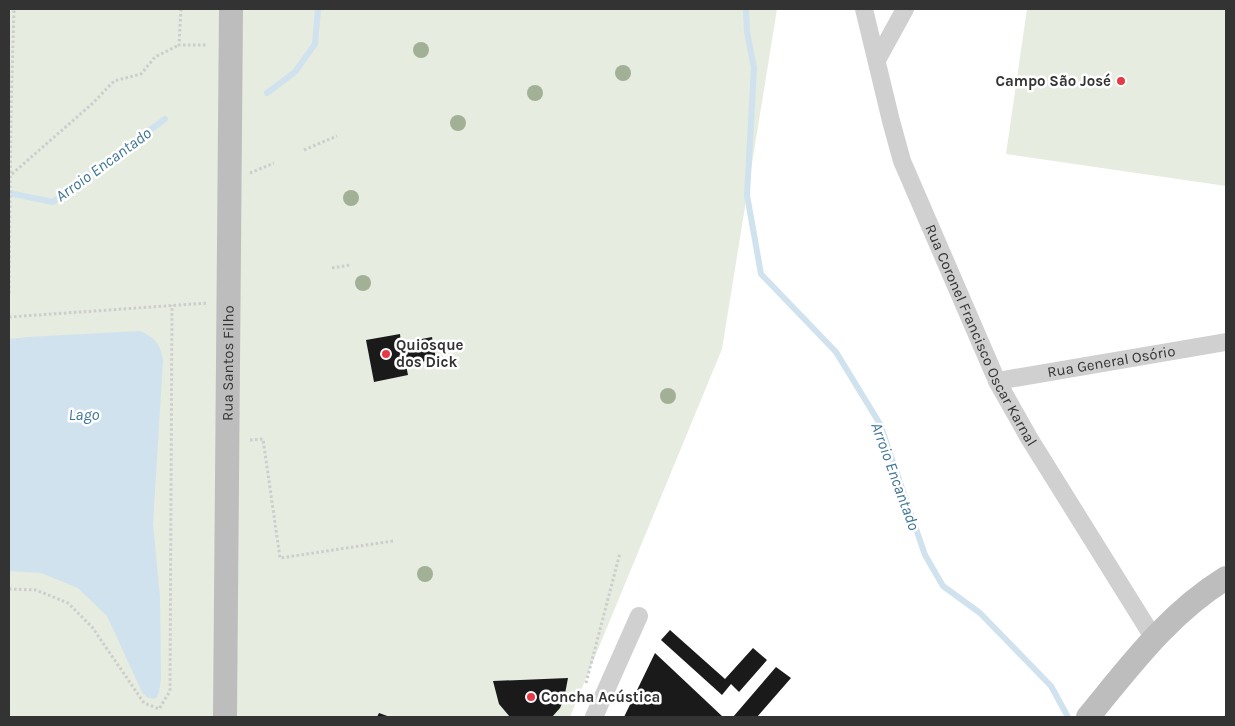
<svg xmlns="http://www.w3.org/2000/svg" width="1235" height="726" viewBox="0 0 1235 726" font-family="Karla,sans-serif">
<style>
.green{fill:#e6ecdf}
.water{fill:#cfe2ee}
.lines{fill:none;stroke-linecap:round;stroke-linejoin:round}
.stream{stroke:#cfe2ee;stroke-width:6}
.building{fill:#1a1a1a}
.path{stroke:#cdcdcd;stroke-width:3;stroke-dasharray:2.5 2.5;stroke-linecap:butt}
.street{stroke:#d0d0d0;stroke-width:18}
.secondary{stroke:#bdbdbd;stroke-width:24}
.tree{fill:#a2b095}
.poi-dot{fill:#e63946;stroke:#fff;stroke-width:2}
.labels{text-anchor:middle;stroke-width:5;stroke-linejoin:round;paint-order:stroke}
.poi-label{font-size:15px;font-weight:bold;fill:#333;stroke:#fff;text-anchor:start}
.street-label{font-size:15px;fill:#333;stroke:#fff}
.water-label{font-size:16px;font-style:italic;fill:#3f7597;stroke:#fff}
</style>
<rect width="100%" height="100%" fill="#fff"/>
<path class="green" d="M9,9H777L722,349L570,717H9Z
M1027,9H1226V186L1006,154Z"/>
<path class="water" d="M140,331C155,338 160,343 163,360L153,524L160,597L161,678L159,692L157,697L154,699L147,697L142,692L107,616L78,588L41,573L9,571V339L28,337Z"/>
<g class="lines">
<path class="stream" d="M746,9L747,32L754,68L747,195L761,274L836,352L880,424L925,555L943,586L980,613L1051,686L1068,717
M267,93L295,72L315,44L318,9
M9,193L53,202L165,119"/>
</g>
<path class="building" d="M400,334L401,343L432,337L436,359L406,365L408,375L374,382L366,340Z
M670,630L725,679L753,648L767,660L739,692L731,684L722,695L661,640Z
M655,653L723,717H624Z
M776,667L791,678L757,717H733Z
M568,678L564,699L560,708L552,717H510L499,704L493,681Z
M379,713L390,717H377Z"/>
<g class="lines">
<path class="path" d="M181,9L179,45H208
M304,150L337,136
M250,173L274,163
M12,174L93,103L114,81L141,74L155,57L179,45
M332,268L350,265
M9,293L11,109L14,9
M9,317L208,303
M250,440L263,439L280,558L393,541
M9,589L36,590L68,603L92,627L144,703L159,709L170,691L172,305
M586,683L620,553"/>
<g class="street">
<path id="s1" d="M864,9L891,121L902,161L997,381L1029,438L1153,637"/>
<path d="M877,60L905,9"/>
<path id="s2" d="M997,381L1226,342"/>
<path d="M594,717L639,616"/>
</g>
<g class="secondary">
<path id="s3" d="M225,717L231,9"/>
<path d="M1088,717C1130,666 1169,613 1226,578"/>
</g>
</g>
<g class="tree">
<circle cx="421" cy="50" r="8"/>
<circle cx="623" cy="73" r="8"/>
<circle cx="535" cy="93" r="8"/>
<circle cx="458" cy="123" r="8"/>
<circle cx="351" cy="198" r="8"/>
<circle cx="363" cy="283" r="8"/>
<circle cx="668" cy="396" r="8"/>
<circle cx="425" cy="574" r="8"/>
</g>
<g class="poi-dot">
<circle cx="1121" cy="81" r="5"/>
<circle cx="386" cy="354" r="5"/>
<circle cx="531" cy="697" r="5"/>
</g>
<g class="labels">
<g class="poi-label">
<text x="1111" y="86" text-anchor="end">Campo São José</text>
<text x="396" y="350">Quiosque<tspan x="396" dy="17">dos Dick</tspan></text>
<text x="541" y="702">Concha Acústica</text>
</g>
<g class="street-label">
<text dy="5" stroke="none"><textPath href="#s1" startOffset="348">Rua Coronel Francisco Oscar Karnal</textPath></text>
<text dy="5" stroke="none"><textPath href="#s2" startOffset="116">Rua General Osório</textPath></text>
<text dy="5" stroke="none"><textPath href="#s3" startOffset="354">Rua Santos Filho</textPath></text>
</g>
<g class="water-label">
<text transform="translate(103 164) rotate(-36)" y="6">Arroio Encantado</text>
<text x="84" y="420">Lago</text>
<text transform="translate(896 476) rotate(70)" y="6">Arroio Encantado</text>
</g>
</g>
<rect width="1235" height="726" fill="none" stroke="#333333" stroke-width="20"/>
</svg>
